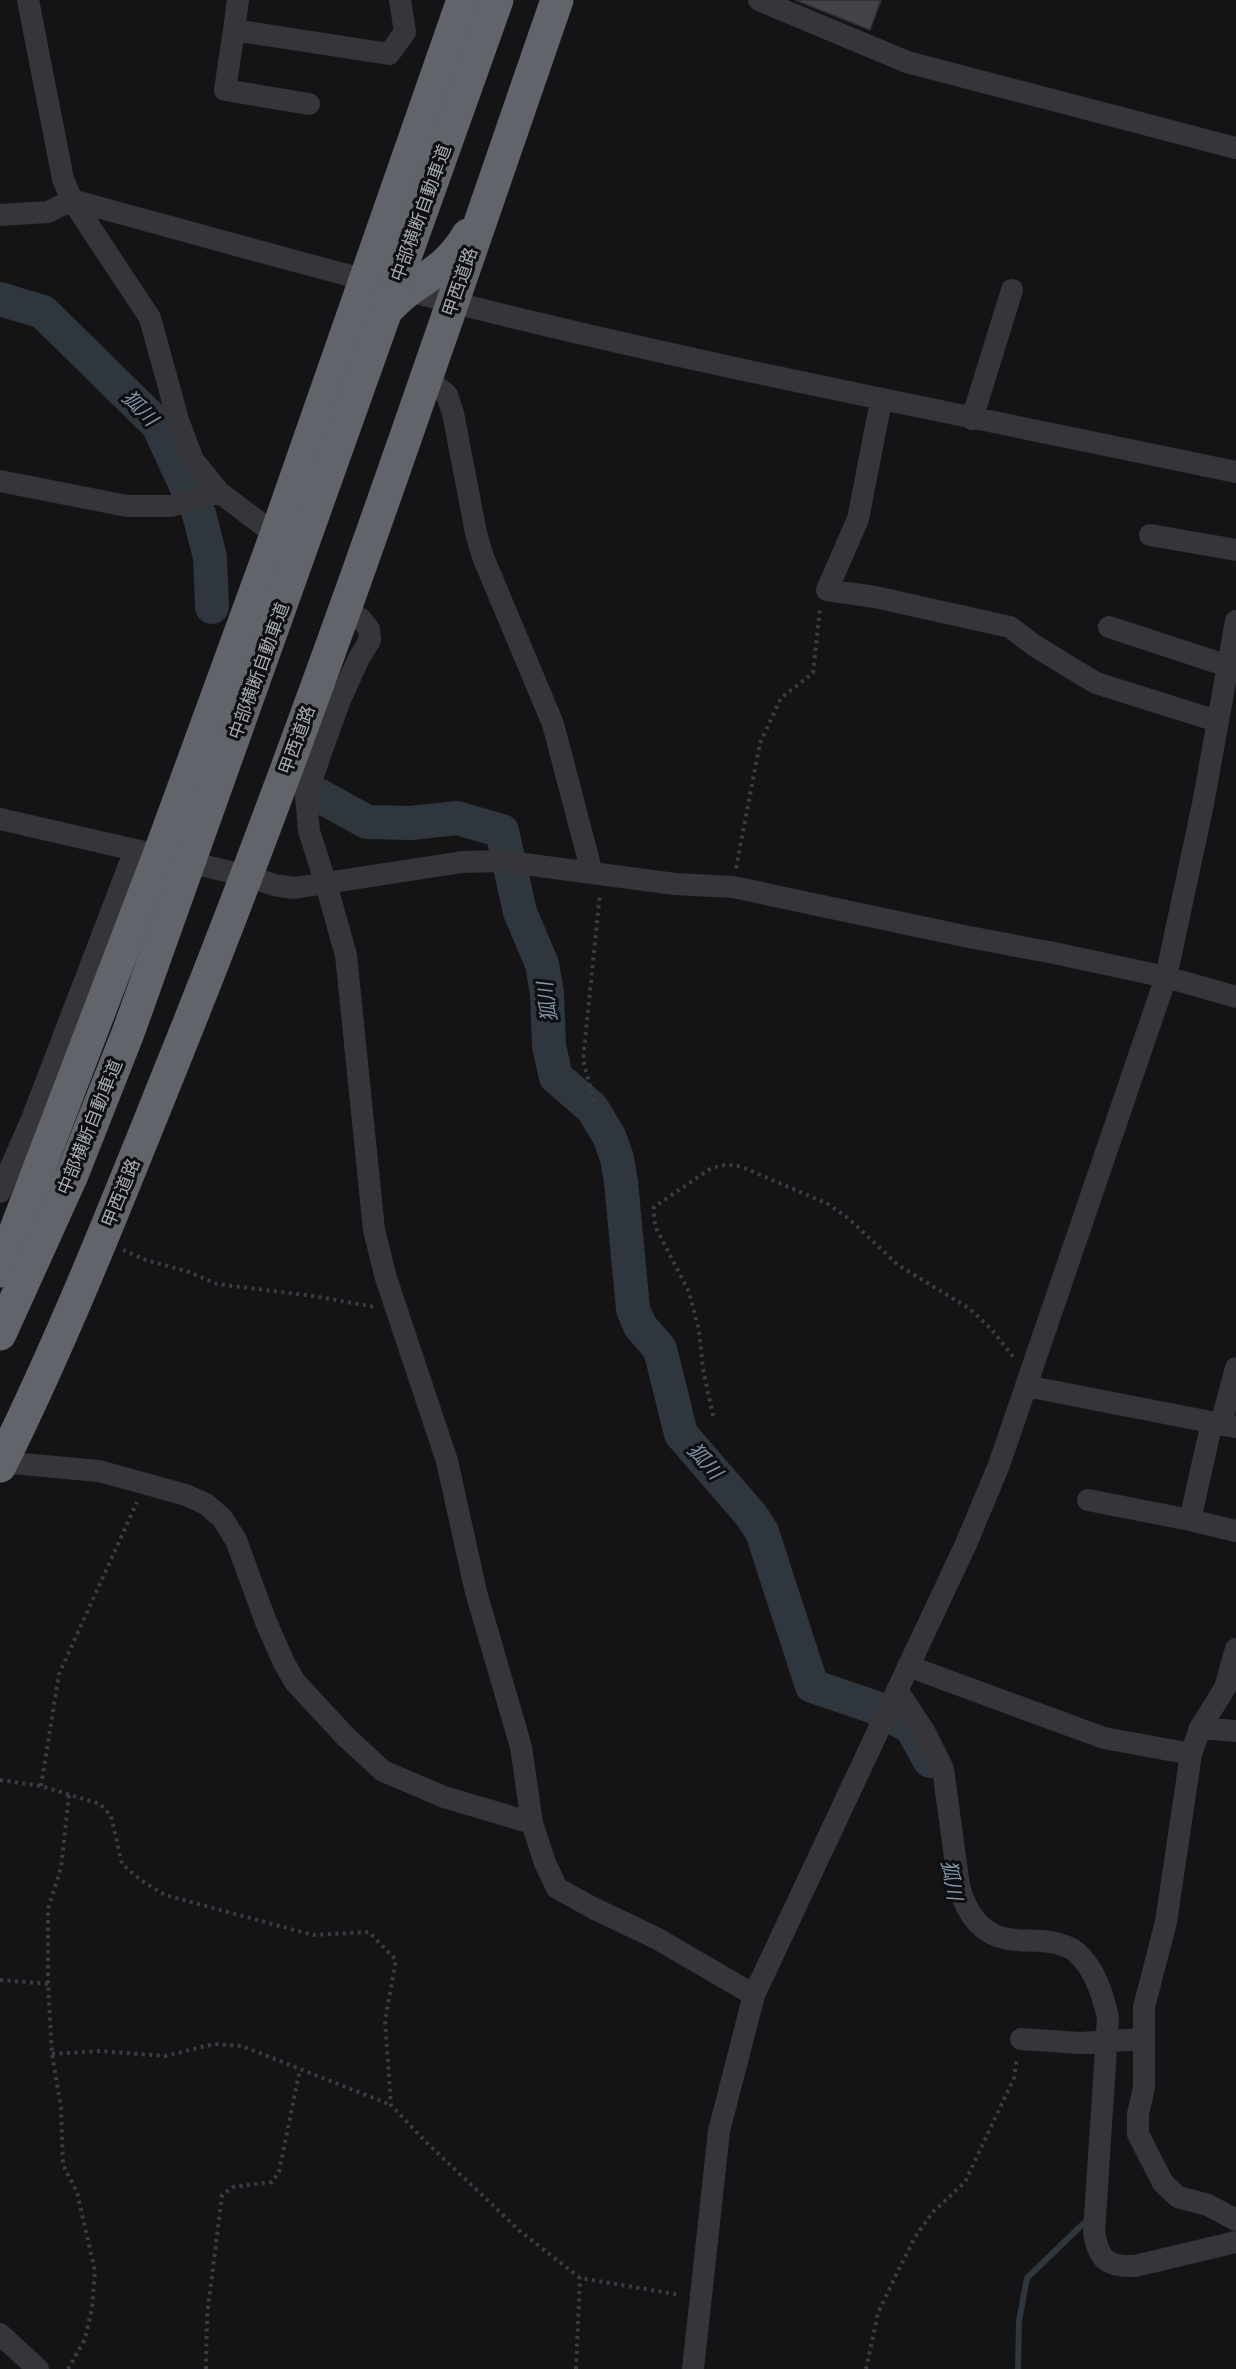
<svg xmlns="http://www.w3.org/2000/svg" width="1236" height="2369" viewBox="0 0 1236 2369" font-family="Cabin,'Noto Sans JP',sans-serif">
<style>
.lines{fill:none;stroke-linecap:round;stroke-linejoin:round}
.stream{stroke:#2f363d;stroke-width:6}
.river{stroke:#2f363d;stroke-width:34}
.building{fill:#434449;stroke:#2f2e32;stroke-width:1.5}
.path{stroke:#3c3d41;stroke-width:4;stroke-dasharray:3 4.5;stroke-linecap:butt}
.minor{stroke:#36363a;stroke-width:22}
.highway{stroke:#62646b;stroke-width:33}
.highway-bridge{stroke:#62646b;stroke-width:33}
.labels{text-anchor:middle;stroke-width:6;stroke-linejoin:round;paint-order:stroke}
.street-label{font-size:18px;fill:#a7abb5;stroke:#0f0f11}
.water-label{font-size:20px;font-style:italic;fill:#8197ad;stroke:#0f0f11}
</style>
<rect width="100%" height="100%" fill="#141416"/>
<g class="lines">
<path class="stream" d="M1018,2369L1019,2321L1027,2278L1085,2222"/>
<path class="river" d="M0,299L43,312L158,425L199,514L210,557L212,607
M318,795L367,822L411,823L457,818L502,831L520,912L542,964L547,993L549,1046L556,1077L592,1108L609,1136L617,1158L621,1182L633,1309L640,1326L660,1349L681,1434L751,1515L762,1532L812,1686L874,1707L911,1727L930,1761"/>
</g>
<path class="building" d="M795,0H881L870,30Z"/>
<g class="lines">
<path class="path" d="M736,868L760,743L781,698L813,673L820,608
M594,1101L583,1060L600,893
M123,1250L146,1260L189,1272L217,1284L313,1296L375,1307
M713,1416L703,1369L699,1330L689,1292L656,1228L654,1219V1207L710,1169C722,1164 730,1164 742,1167L828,1204L848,1218L898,1265L970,1309L992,1330L1015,1359
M0,1780L41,1786L100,1804L111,1816L122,1864L142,1881L165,1895L313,1935L369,1932L396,1960L385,2021L391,2105L425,2141L520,2231L580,2278L681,2295
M41,1786L59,1674L137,1502
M0,1980L48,1984
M52,2054L100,2051L165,2056L214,2044L242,2046L391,2105
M68,2369L85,2339L92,2308L95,2271L77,2192L63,2165L61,2108L52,2054L48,1984V1909L61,1868L69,1795
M206,2369L207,2316L222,2195L233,2187L272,2182L279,2172L300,2069
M576,2369L580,2278
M866,2369L878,2313L896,2275L915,2237L933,2212L965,2182L1014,2078L1017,2057"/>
<path class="minor" d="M28,0L63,179L72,200L150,318L178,420L193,460L219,492L276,535
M238,0L234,30L389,54L405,32L400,0
M759,0L907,62L1236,148
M234,30L225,90L309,104
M0,215L48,212L72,200C200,235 327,271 455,303C713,368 975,417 1236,472
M427,378L447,395L453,413L476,533L483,557L553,724L592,873
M881,401L858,519L827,590L875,597L1010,627L1035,646L1096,683L1217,721
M972,419L1012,290
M0,481L127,506H171L219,492
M1150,535L1236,550
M344,611L361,619L369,629L370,640L359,658L339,702L306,795L309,831L326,884L346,955L374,1230L386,1278L447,1461L476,1592L521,1747L532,1823L545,1863L557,1888L593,1908L656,1938L754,1995
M1109,627L1228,666
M0,819L248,876L274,885L294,888L462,862L502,861L675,884L733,887L964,936L1054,953L1166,977L1236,997
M0,1192L32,1119L135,850
M1026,1386L1236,1427
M1212,1422L1190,1520L1236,1531
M1221,1424L1236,1368
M0,1462L99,1471L186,1495L206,1504L222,1518L236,1540L266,1622L284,1663L295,1682L346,1737L383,1771L444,1797L532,1823
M1088,1500L1190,1520
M1236,1649L1225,1688L1200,1728L1191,1754L1166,1922L1144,2007V2087L1138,2114V2134L1163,2183L1178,2197L1208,2205L1236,2220
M908,1666L1104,1738L1191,1754
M897,1690L924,1731L943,1769L959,1886C966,1912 980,1935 1009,1939C1025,1942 1038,1939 1055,1943C1062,1945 1071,1947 1076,1952C1095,1968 1103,1995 1108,2018L1094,2233C1099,2260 1107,2267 1135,2266L1236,2242
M1200,1728L1236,1731
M1021,2039L1080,2043L1143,2039
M0,2334L38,2369
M693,2369L719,2131L754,1995L966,1544L999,1465L1166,977L1203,804L1236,621"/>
<path class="highway" d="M379,317C389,308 399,297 410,289C435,272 452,262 468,235
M0,1271L159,855L276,535L463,0
M0,1466C64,1337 117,1202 171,1068C313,717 433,358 557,0"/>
<path class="highway-bridge" d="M0,1334L72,1175L128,1033L497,0"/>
</g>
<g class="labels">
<g class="street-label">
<text transform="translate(421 213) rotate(-70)" y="6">中部横断自動車道</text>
<text transform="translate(460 282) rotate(-71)" y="6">甲西道路</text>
<text transform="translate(259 671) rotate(-70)" y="6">中部横断自動車道</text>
<text transform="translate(297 740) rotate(-70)" y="6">甲西道路</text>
<text transform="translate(90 1127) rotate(-68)" y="6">中部横断自動車道</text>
<text transform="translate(121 1193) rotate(-68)" y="6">甲西道路</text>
</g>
<g class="water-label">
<text transform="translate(140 408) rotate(46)" y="7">狐川</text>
<text transform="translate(547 1002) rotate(-97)" y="7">狐川</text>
<text transform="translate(705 1461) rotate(49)" y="7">狐川</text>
<text transform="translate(952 1880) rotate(80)" y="7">狐川</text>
</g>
</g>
</svg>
